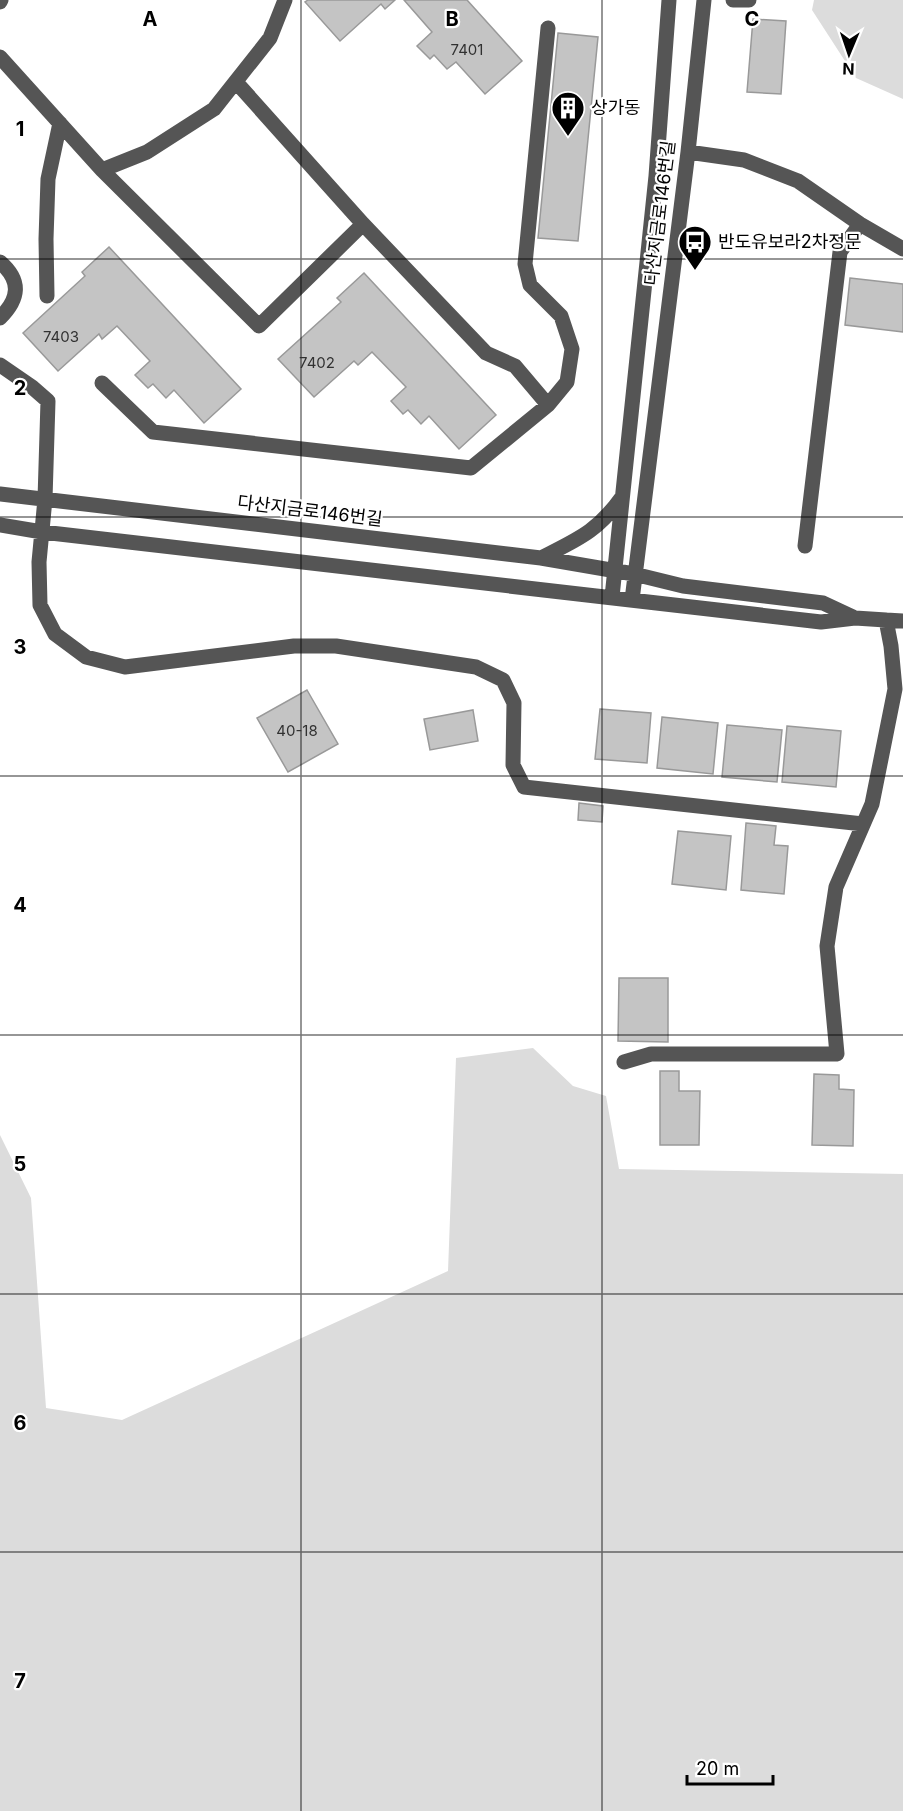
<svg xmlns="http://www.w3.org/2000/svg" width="903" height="1811" viewBox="0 0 903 1811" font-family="Inter,'Noto Sans KR',sans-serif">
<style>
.green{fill:#dcdcdc}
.building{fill:#c4c4c4;stroke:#999;stroke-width:1.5}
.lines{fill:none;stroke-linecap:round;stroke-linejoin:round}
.minor{stroke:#555;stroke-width:15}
.grid{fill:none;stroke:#000;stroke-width:1.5;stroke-opacity:0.55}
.labels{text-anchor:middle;stroke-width:4.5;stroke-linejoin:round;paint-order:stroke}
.number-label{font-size:15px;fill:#313131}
.poi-label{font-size:18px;fill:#000;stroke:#fff;text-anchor:start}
.street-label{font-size:18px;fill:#000;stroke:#fff}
.grid-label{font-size:20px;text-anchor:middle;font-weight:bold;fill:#000;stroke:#fff;stroke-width:4.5;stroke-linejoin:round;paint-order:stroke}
</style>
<rect width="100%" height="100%" fill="#fff"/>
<path class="green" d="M814,0H903V99L856,78L812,10Z
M533,1048L573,1086L606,1096L619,1169L903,1174V1811H0V1135L31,1198L46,1408L122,1420L448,1271L456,1058Z"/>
<path class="building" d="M308,0H395L385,9L381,4L340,41L305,2Z
M404,0H467L522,61L485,94L456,62L447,69L434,55L430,59L417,46L432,32Z
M753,19L786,21L781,94L747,92Z
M558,33L598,37L578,241L538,238Z
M109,247L241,389L204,423L174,390L166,398L153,384L148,388L135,375L150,361L117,326L102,339L99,334L58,371L23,333L85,276L82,272Z
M364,273L496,415L459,449L429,416L421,424L408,410L403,414L391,401L406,387L372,352L358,365L354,361L314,397L278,359L341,302L337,298Z
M850,278L903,284V332L845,325Z
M307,690L338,744L288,772L257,718Z
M600,709L651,713L647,763L595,759Z
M473,710L478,741L430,750L424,719Z
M662,717L718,723L713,774L657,768Z
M727,725L782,730L777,782L722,777Z
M787,726L841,731L836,787L782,782Z
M579,803L603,806L602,822L578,820Z
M746,823L776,826L774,845L788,846L784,894L741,890Z
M678,831L731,836L726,890L672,884Z
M619,978H668V1042L618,1041Z
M660,1071H679V1091H700L699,1145H660Z
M814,1074L839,1075V1089L854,1090L853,1146L812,1145Z"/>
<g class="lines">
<path class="minor" d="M733,0H749
M0,2L1,0
M0,57L102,170L259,326L363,224
M236,82L363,224L486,353L515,366L548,405
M688,152L744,160L798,181L860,224L903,249
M102,170L147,152L214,109L270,38L285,0
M0,262C22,281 19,299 0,318
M47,296L46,239L48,179L60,123
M0,365L32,387L48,401L45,499L39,562L40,605L55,634L86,657L125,667L294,646H336L476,667L503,680L514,703L513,765L524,787L863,824
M102,383L153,432L471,468L548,405L567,382L572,349L561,316L530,285L525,264L548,28
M0,494L541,558L634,574L683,586L823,603L853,617
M0,525L42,532L821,622L855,618L886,620L891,646L895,689L872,804L836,887L827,946L837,1054H651L624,1062
M805,546L840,252L860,224
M541,558C578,539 597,532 622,497
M612,597L656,176L669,0
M632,600L688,152L704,0
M886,620L903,621"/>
</g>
<path class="grid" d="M301,0V1811M602,0V1811M0,259H903M0,517H903M0,776H903M0,1035H903M0,1294H903M0,1552H903"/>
<defs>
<symbol id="building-pin" viewBox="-11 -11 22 30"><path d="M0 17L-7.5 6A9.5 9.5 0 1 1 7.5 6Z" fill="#000" stroke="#fff"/><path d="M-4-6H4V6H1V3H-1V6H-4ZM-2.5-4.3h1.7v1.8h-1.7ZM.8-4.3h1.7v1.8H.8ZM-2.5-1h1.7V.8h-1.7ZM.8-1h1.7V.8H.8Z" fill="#fff"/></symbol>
<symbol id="bus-pin" viewBox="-11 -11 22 30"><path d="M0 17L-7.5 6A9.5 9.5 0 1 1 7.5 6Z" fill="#000" stroke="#fff"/><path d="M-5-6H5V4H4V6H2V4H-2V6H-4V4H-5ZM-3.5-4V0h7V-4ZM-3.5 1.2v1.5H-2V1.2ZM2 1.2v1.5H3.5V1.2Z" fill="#fff"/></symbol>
</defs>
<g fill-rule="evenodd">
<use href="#building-pin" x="549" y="89" width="38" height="52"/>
<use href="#bus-pin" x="676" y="223" width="38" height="52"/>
</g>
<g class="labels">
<g class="number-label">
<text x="467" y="55">7401</text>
<text x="61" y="342">7403</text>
<text x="317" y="368">7402</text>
<text x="297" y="736">40-18</text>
</g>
<g class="poi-label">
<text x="591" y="114">상가동</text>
<text x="718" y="248">반도유보라2차정문</text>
</g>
<g class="street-label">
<text transform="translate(660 213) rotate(-83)" y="6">다산지금로146번길</text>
<text transform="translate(310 511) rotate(7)" y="6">다산지금로146번길</text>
</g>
</g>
<g class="grid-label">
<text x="150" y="26">A</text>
<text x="452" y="26">B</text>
<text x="752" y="26">C</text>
<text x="20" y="136">1</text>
<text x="20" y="395">2</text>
<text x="20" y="654">3</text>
<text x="20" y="912">4</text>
<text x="20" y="1171">5</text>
<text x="20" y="1430">6</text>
<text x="20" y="1688">7</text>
</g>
<g transform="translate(849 54) rotate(182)" stroke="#ffffff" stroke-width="4.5" paint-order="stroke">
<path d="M0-4.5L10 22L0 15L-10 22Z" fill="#000000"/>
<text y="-9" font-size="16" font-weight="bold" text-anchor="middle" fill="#000000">N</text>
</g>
<path d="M687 1775v9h86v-9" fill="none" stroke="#000000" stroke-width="3"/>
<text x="696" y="1775" font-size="18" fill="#000000" stroke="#ffffff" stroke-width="4.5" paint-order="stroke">20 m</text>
</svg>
